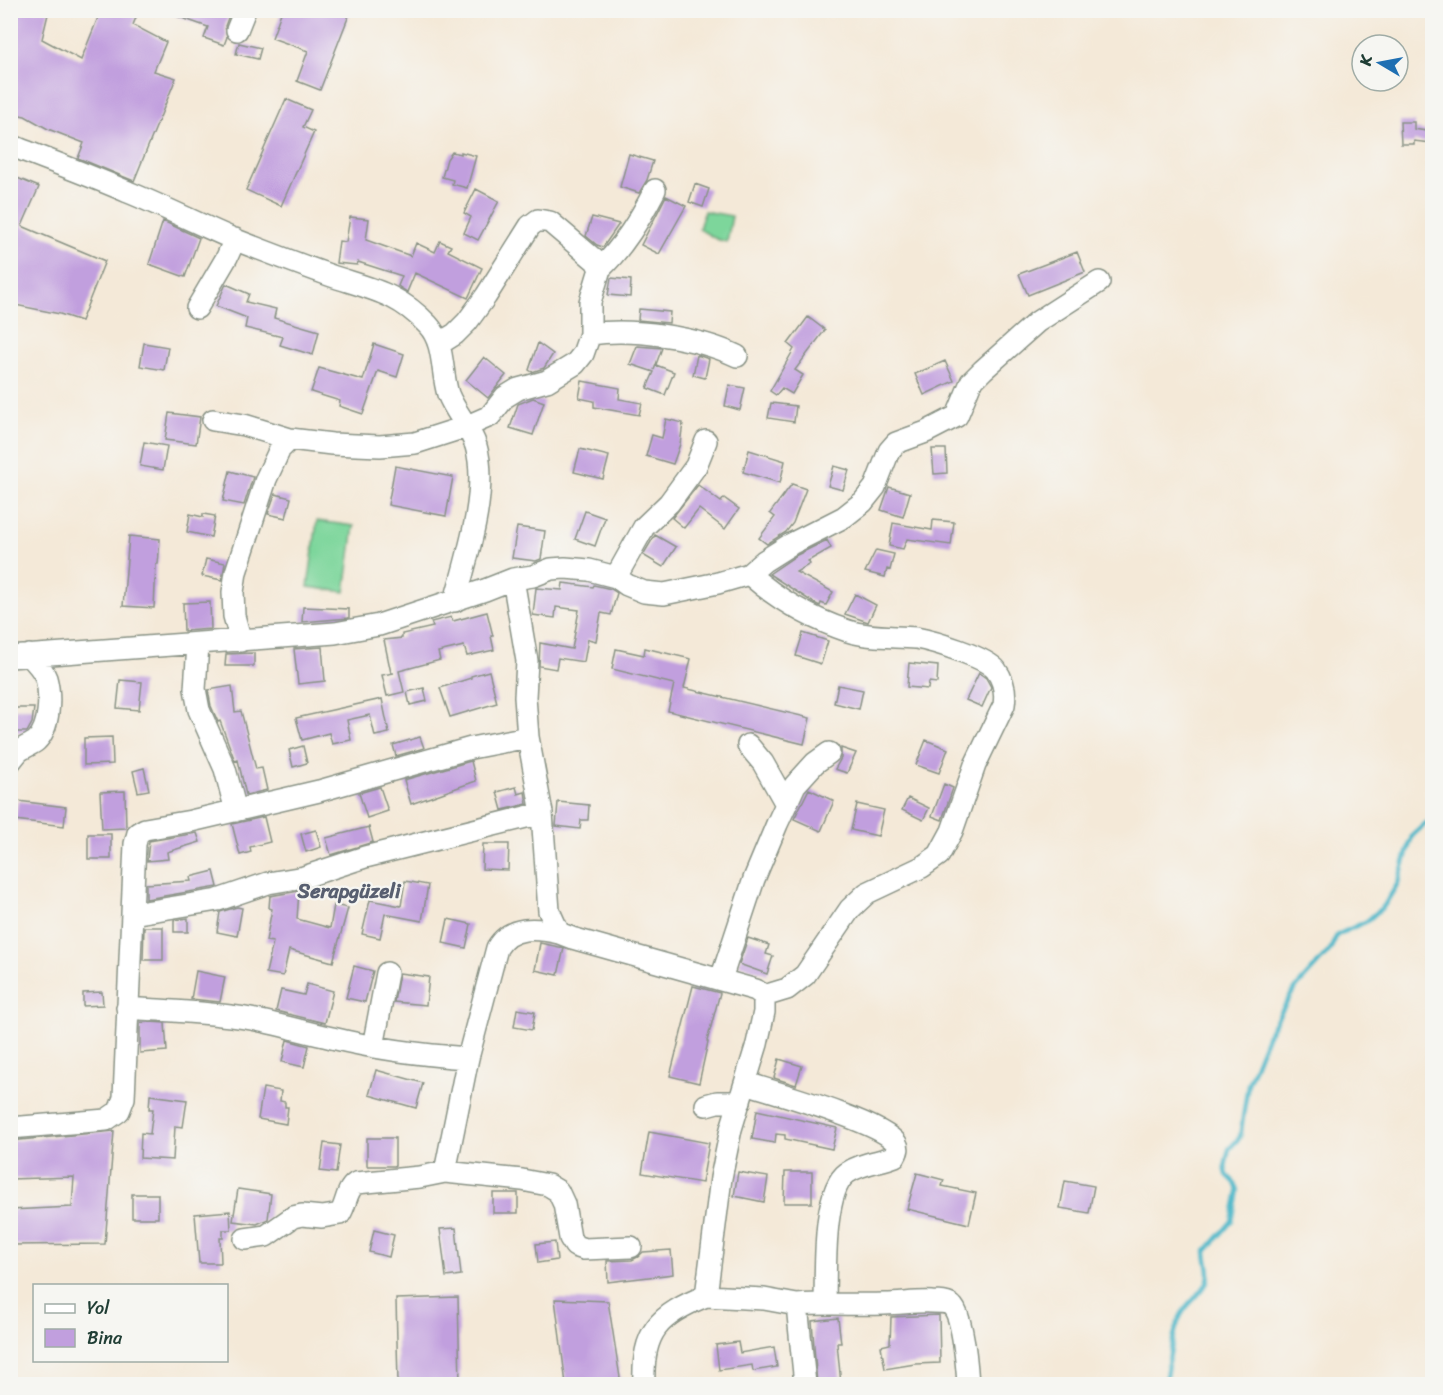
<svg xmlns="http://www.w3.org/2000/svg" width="1443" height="1395" viewBox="0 0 1443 1395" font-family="Sriracha,sans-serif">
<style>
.green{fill:#7dd69b;stroke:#4e8a68;stroke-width:1.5}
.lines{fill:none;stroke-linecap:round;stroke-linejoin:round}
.stream{stroke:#4db8c9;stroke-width:4.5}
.building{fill:#c19fde}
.minor-casing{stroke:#8a9386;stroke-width:24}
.minor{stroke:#fff;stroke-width:21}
.labels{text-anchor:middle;stroke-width:4.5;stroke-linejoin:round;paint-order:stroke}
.neighbourhood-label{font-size:20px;font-weight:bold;fill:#585f70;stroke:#f6f6f2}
</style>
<rect width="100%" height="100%" fill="#f6f6f2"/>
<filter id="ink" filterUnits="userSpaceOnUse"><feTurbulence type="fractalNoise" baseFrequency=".0167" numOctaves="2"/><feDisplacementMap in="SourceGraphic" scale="12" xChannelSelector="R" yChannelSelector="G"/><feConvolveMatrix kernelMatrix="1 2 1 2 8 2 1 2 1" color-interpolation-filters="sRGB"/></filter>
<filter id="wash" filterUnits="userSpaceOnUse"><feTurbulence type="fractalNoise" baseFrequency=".008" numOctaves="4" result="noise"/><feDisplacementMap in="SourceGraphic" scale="24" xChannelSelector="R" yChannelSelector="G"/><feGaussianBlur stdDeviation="1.35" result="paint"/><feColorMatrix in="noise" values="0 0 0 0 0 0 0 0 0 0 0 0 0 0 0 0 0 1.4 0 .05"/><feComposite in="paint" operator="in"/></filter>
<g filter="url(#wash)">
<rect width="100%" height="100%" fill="#f4e9d8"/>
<path class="green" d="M704,211L732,216L727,242L716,239L699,229Z
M317,521L354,526L345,592L308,587Z"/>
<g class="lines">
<path class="stream" d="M1165,1384C1167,1368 1174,1325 1183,1312C1191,1299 1208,1290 1209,1274C1209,1267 1206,1258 1206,1251L1232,1221L1238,1191L1235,1183L1227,1175L1225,1167L1229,1149L1240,1137L1248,1084L1267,1036L1294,990L1330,950L1337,935L1367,921L1384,906L1398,883L1412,836L1426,823L1432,822"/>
</g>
<g id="blocks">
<path class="building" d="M10,10H49L42,39L81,60L101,10H139L133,25L166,42L154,71L176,78L134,181L78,158L84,143L48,129L25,116L10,113Z
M166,10H231L225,26L227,37L224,45L204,38L208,27L165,12Z
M282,10H351L320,90L297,81L308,51L272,38Z
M239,43L261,48L258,59L236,54Z
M286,99L311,110L303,127L314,132L281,206L246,190Z
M1400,122H1414V129L1432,132L1431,143L1414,141V144H1401Z
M452,152L461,154V152L476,156L467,188L452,184L453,180L442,177L447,159Z
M629,154L653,161L647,180L639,193L620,187Z
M10,175L39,187L22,226L105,261L81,321L60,314L10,304Z
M695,184L709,189L703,207L689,202Z
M476,189L499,201L478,240L464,233L471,217L464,213Z
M666,196L686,206L659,254L641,245Z
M350,217L369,219L366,240L411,256L416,243L435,252L440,241L451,246L448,251L482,268L468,298L415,273L407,292L398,286L402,276L358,262L357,265L336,263L339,241L346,242Z
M592,217L619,224L603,247L597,245L586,236Z
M163,221L199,238L185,277L149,264Z
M1077,252L1085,272L1028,295L1019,274Z
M611,278L631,280L630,297L608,295Z
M226,284L249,294L246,302L276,309L274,318L319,331L313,355L280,345L283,337L245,328L247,318L216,306Z
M639,309L670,312L669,323L638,320Z
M808,317L825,330L795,370L803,375L792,394L782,388L776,395L770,391L794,349L788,344Z
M144,343L168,347L164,370L140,366Z
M538,343L553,354L544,368L532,372L529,370Z
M374,344L404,354L397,377L378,371L363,414L339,406L340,401L311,392L319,368L363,380Z
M637,346L662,348L654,370L656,365L674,372L665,395L647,388L654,372L630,364Z
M697,355L709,359L705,378L693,375Z
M484,357L506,375L488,398L466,380Z
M945,361L954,381L924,395L915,374Z
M582,381L620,388L619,399L642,403L639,415L594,407V401L579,398Z
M729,385L745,388L740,410L725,406Z
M533,398L544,402L533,435L510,428L518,404Z
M771,403L796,406L794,422L768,418Z
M169,413L200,417L196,444L165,440Z
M666,419L683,423L680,444L673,464L646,456L652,435L662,438Z
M144,442L167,446L163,470L140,466Z
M580,449L609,456L603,479L574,472Z
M932,449H946L947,473L934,474Z
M749,450L785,461L780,483L743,472Z
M395,466L453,477L446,516L388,505Z
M834,466L849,470L843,490L828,486Z
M230,471L253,477L244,505L223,501Z
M792,484L806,489L793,523L786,532L767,544L759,538L775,517L770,513Z
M698,485L721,502L724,498L739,509L725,529L699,509L684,528L672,518Z
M889,487L910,493L903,517L881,510Z
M275,494L291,498L286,518L268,514Z
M585,511L605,518L595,546L575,539Z
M190,514L203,517V514L215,516L211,537L187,532Z
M933,520L954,522L951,545L907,539L903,549L889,546L893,523L932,530Z
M517,527L545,531L541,559L536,561L512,558Z
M655,535L676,547L663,567L643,555Z
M129,536L160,539L158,564H156L154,608L123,606Z
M827,540L831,548L808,561L810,564L796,572L833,592L826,605L821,603L820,606L814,603L769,574L797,555Z
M876,550L894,554L890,570L887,569L885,577L865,572Z
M206,559L225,563L222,580L202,576Z
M563,583L593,587L594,585L611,589L617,593L611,615L601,613L596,641L588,639L584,662L558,658L556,669L539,666L540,643L572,649L579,610L556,607L555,618L533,615L536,588L562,590Z
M855,594L876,605L868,622L845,614Z
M210,602L211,629L184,631L183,603Z
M303,607L349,609V618L302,622Z
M487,612L493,636H491L494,650L467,656L464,646L438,652L440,660L399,671L404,692L387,696L382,675L394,673H391L384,640L402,638V634L433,627L431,622L451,617L453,621Z
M803,633L828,641L821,664L796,656Z
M322,647L325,681L298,684L294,649Z
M645,648L691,659L684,688L810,718L804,744L668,711L674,684L612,669L616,649L644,655Z
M254,653V666H225L226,654Z
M909,663L938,666L937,683L929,682L928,689L907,687Z
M489,671L497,703L450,717L440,688L471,678V676Z
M979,673L986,678L991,687L982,707L966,700Z
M120,680L142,682L139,710L117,708Z
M838,685L863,690L859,709L834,703Z
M232,686L235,712L241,711L256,769L262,768L267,790L246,795L238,760L235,761L220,721L218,722L211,706L208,690Z
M424,688L427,701L410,705L407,692Z
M382,699L389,733L375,736L370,715L347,720L351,740L332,744L329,733L302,740L296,718Z
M15,708H34L32,723L27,732H16Z
M112,737L113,764L84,765V738Z
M420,737L424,748L396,756L393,745Z
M926,740L948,749L939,773L916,765Z
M303,746L307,763L293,767L289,750Z
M841,748L856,753L847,773L835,769L841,758Z
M471,761L476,781L411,804L404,780Z
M144,768L149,790L138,792L133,771Z
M944,784L953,788L942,820L932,816Z
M380,787L388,811L367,818L359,793Z
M516,787L518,794L525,792L527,804L502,810L497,792Z
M809,789L834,801L821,831L794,819Z
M125,791L126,828L102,829L100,792Z
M908,798L929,808L923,820L902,810Z
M18,801L66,807L64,826L15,820Z
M558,802L589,805L588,820H581L580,829L556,826Z
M857,804L884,810L878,836L851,830Z
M264,817L270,842L250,847L251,852L240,855L232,824Z
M369,827L373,842L331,855L326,838Z
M316,830L321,847L306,852L301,834Z
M197,833L200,842L167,852L168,859L147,861L149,841Z
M88,834H111V859H88Z
M483,844H509L508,870L482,869Z
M214,871L218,887L146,899V884L191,881L190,877Z
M405,881L428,885L422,921L385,914L380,938L362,934L370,900L401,906Z
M299,891L297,919L330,928L334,905L348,908L333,962L289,950L283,976L266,973L273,942L266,941L272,909L269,908L270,896Z
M237,907L242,908L237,936L217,932L220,912Z
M188,918V932H174V920Z
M448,919L471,924L466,948L443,943Z
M144,927H163V960H143Z
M748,938L769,945L766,954L773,956L767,974L739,964Z
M540,943L564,948L558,975L535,970Z
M354,966L373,971L365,1002L346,998Z
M196,971L225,977L220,1002L191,999Z
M399,973L429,977L426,1005L394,1002Z
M307,984L333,991L325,1023L276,1011L281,990L304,995Z
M693,986L720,993L707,1041L708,1042L699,1083L670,1076Z
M102,992L103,1005L83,1006V993Z
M517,1009L535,1012L532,1030L514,1027Z
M150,1022L165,1023L167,1051L140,1053V1023Z
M287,1040L309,1046L304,1067L282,1062Z
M779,1059L802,1066L796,1085L774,1078Z
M376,1070L423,1083L416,1108L369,1095Z
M263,1088L281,1091L280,1101L285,1102V1107H288L286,1124L258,1119Z
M150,1095L187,1100L183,1127L175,1126L173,1160L140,1158L141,1133L150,1134L153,1109H149Z
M757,1110L837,1128L832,1149L785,1139V1135L776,1134L775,1143L752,1139Z
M114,1131L105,1244L10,1245V1210L72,1207L74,1177L10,1179V1141Z
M649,1132L709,1143L702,1183L642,1173Z
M367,1138H395V1166H367Z
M324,1143L340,1145L336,1173L320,1171Z
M738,1172L768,1177L764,1202L734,1196Z
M785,1172H812V1203H784Z
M917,1173L944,1180L942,1186L976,1193L969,1224L907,1209Z
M1065,1181L1094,1186L1089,1213L1060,1208Z
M238,1189L271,1194L268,1219L257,1224L233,1221Z
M493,1193H518V1213H493Z
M132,1194H158V1218H132Z
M230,1211L231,1230H223V1238H220L221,1263H199L195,1214Z
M456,1228L461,1275L446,1277L440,1229Z
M374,1230L394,1235L389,1257L369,1252Z
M555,1242L557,1260L538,1263L536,1244Z
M671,1250L673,1274L608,1282L607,1261L632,1260L638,1257L643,1252Z
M458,1297L460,1384H398L396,1299Z
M555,1299L608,1301L621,1384H566Z
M939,1315L940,1363L915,1364L885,1369L881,1346L890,1344L891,1317Z
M838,1318L841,1343H837L841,1384H817L812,1321Z
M738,1342L740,1353L774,1347L777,1367L753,1371L752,1365L719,1370L716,1345Z"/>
</g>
</g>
<g filter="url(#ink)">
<use href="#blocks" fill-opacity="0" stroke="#8a9386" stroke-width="1.5"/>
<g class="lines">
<defs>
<path id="minor" d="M237,30L245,10
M10,145C50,161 89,175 128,192C165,207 200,225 236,240C267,252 298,264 329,275C370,289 397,292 428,325C445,343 441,372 448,394C455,412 471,429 476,446C489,490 467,557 455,601
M600,269C624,246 640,219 655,190
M197,308L227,257L235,239
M590,334C634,328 697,337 737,356
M213,420L244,425L290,439L332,444L380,446L415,443L465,427L490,416L505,397L518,389L547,381L575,364L583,354L590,334V302L600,269L596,261L550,222L538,220L530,226L486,296L467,322L455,334L439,344
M749,574C777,599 812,619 848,631C870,638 893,636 916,638C933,641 986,657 996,670C1004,681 1006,692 1004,705L975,765L952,831L939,855L922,867L867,893L850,909L805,975L787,989L764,996
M616,577L644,527L669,503L696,466L706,441
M513,579L527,661L525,697L528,737L542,813L549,911L559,933L572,938L756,990L764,996V1012L757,1044L731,1129L721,1178L706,1296C658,1315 642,1332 644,1384
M241,641L234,616L233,592L236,572L266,479L280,449L290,439
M198,645L195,689L199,710L225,769L236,811
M10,657L335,633L379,625L485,590L513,579L533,576L551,569L565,568L589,570L616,577L627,585L644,592L664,594L718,583L749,574L764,561L791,544L844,517L863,502L875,487L889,451L896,443L926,432L957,416L971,382L983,370L1037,322L1099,282
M748,745L763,763L786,804
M10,762C13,758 16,754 19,751C24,747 31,745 36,741C50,728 51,696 46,678C43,669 36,662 29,655
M132,914L218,900L268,883L304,877L365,857L542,813
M721,979L754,879L777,824L795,785L815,763L829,753
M127,1008C168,1011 210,1012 251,1019C278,1024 304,1032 332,1038C377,1049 422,1055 468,1058
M373,1047L387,973
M746,1083C774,1092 882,1122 896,1143C899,1148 898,1151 895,1156C880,1162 861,1163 847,1173C822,1191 826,1272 825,1303
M706,1105L717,1102H740
M10,1128L106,1120L119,1111L124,1098L135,844L138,833L145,829L191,821L319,791L471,748L528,737
M445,1172L468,1058L497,948C510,925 537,928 559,933
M245,1239L266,1236L293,1217L302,1215L322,1217L340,1214C347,1203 346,1190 356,1183L420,1177L445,1172L522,1180L548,1185L558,1191L564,1204L570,1238L575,1246L584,1249L631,1247
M706,1296L764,1299L797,1305L805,1384
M797,1305C826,1303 856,1305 885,1304C901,1304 916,1301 932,1302C938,1302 949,1302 953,1307C963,1319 967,1368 968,1384"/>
</defs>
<use href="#minor" class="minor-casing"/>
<use href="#minor" class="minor"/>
</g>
</g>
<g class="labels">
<g class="neighbourhood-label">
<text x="349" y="898">Serapgüzeli</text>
</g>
</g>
<rect width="1443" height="1395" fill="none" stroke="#f6f6f2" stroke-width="36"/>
<rect x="33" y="1284" width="195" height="78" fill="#f6f6f2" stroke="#a0aca6" stroke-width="1.5"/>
<rect x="45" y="1304" width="30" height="9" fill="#ffffff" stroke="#a0aca6" stroke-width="1.5"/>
<text x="87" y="1314" font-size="18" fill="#1f3d34">Yol</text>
<rect x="45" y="1329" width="30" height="18" fill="#c19fde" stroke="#a0aca6" stroke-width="1.5"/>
<text x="87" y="1344" font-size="18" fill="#1f3d34">Bina</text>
<g transform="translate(1380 63) rotate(280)"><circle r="28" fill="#f6f6f2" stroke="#a0aca6" stroke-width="1.5"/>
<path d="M0-4.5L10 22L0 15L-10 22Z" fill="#1f6fb2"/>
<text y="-9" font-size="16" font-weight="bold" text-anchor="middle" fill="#1f3d34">K</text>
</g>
</svg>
